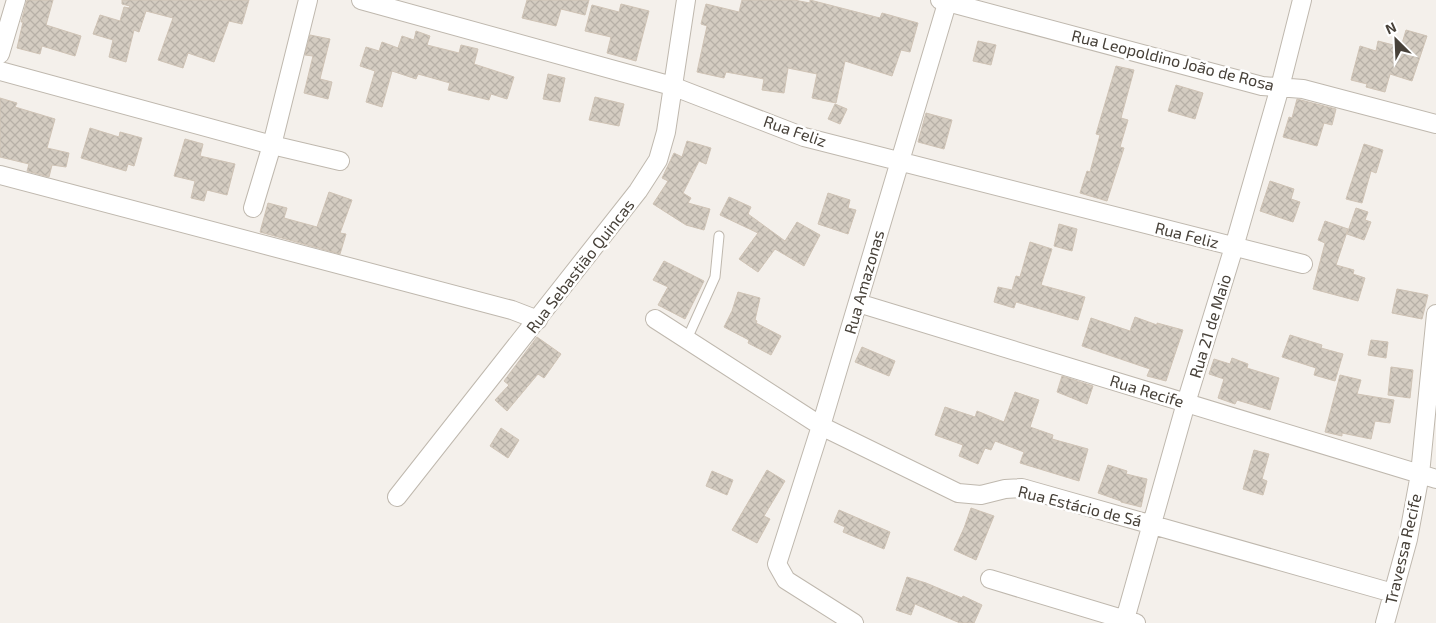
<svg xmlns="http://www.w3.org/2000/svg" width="1436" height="623" viewBox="0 0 1436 623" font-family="'Exo 2',sans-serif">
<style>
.building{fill:url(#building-cross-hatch);stroke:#cfc3b5}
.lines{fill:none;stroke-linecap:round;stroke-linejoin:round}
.service-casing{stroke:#bfb8ae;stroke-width:11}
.minor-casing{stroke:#bfb8ae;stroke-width:20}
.service{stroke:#fff;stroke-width:9}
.minor{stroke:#fff;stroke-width:18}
.labels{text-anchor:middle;stroke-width:5;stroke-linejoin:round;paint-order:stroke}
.street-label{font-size:16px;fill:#474139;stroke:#fff}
</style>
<defs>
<pattern id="building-cross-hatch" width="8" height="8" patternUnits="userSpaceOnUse" patternTransform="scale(1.25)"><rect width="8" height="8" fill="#d4ccc1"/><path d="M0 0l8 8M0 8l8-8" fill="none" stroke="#b7b0a7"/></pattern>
</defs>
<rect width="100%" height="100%" fill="#f4f0eb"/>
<path class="building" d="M27,0H53L46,25L81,36L75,56L42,46L40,54L17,48L23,22H21Z
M122,0H249L242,24L229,21L214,62L188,53L183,68L158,60L173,18L146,11L139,32L134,30L126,62L109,57L113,40L93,34L100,15L120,21L124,7L129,8L130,6L122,4Z
M527,0H589L585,15L561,9L556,26L522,18Z
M742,0H794L810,3V0L880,18L882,13L918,23L910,52L901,50L892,76L845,61L836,103L812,98L817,74L788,68L784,93L762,90L764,79L726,72L724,78L697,72L707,26L701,24L706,4L739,12Z
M621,4L649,11L636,61L607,53L611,37L585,31L592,5L619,12Z
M1406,30L1427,36L1412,81L1390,74L1385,92L1366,87L1367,84L1351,80L1360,46L1376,51L1378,41L1401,47Z
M416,31L430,36L427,45L459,53L461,45L478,49L474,64L514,77L507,99L491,94L489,100L448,90L450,83L418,74L416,79L392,71L382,107L366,102L375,71L360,66L366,47L379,51L382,42L398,48L402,36L414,40Z
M310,35L330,39L320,79L332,82L328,99L304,93L313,56L305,55Z
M978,41L996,45L991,65L973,61Z
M1116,66L1134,70L1121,118L1128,120L1120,147L1124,148L1107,201L1080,193L1087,171L1090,172L1100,135L1096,134Z
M548,74L565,78L560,102L543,99Z
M1176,85L1203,93L1195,119L1168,111Z
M595,97L624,104L619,126L589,120Z
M0,98L17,103L15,107L55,119L47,148L69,153L66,167L52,165L49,177L27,171L29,164L0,157Z
M1297,99L1336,109L1332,125L1324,123L1317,146L1283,137L1289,117L1292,118Z
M835,104L847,109L840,124L828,119Z
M926,113L952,120L944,149L918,142Z
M90,128L119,137L120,132L142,138L134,166L128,164L126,171L81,158Z
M185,139L203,144L200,156L235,164L227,195L207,190L204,201L191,198L195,181L174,176Z
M687,141L711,148L706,164L699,161L683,193L691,198L688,203L710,209L704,230L686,225L653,204L668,181L662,178L674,153L682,157Z
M1364,144L1383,150L1376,173L1371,171L1362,203L1346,199Z
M1270,181L1294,189L1291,199L1300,202L1293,222L1260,211Z
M329,192L352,200L340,233L346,234L340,254L260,232L268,203L287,208L284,218L317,227Z
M828,193L850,200L848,208L856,210L848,234L818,224Z
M729,197L751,207L748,214L785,241L797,222L820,235L804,266L775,249L758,272L739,259L758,233L720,215Z
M1356,208L1368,212L1365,220L1371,222L1364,240L1347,234Z
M1325,221L1348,229L1336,265L1354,270L1353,274L1365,278L1358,301L1313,289L1325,243L1318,240Z
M1059,224L1077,229L1072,251L1054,246Z
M1030,242L1052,249L1041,285L1085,297L1078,320L1016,302L1014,308L994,302L998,287L1012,290L1016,276L1020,277Z
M664,261L704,281L685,319L658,305L668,287L653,280Z
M1397,289L1428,295L1422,319L1392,313Z
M738,292L760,298L755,320L757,321L756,323L781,336L771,355L748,343L749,340L724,327L732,311Z
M1135,317L1157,325V323L1183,330L1166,381L1147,376L1150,369L1082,346L1091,318L1130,331Z
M1290,335L1322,345L1321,348L1343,354L1335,381L1314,375L1316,368L1282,357Z
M537,337L561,354L544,378L538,374L507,411L495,400L509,385L504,381Z
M1371,340L1388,342L1386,358L1368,355Z
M862,347L895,361L889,376L855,362Z
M1232,358L1248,364L1247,368L1279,378L1270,410L1237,400L1235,404L1218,398L1224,379L1209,374L1214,359L1230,364Z
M1391,367L1413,370L1410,398L1388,395Z
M1340,375L1361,380L1357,394L1394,400L1390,423L1375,421L1371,439L1342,433V436L1325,432Z
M1062,376L1093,386L1087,404L1057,392Z
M1015,392L1039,400L1030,427L1053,435L1052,439L1088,449L1079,481L1020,463L1024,452L995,441L991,450L985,448L978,464L959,456L963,445L935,435L945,407L975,417L977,411L1004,422Z
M501,428L519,440L508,458L490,446Z
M1254,450L1269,454L1262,479L1267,481L1263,495L1243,489Z
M1108,465L1127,471L1126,474L1147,479L1141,507L1121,502V501L1098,493Z
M767,470L785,481L764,516L770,519L757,543L732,530Z
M712,471L733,480L727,495L706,486Z
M971,508L994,516L976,560L954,550L964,528Z
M839,510L890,532L884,549L843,532L845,527L834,522Z
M907,577L926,583L962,598L963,596L982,605L974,623H960L915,604L911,615L896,610Z"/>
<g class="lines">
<defs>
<path id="service" d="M687,339L715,277L719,236"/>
<path id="minor" d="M361,0L672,86L804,137L1303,264
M940,0L1262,86L1303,89L1436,124
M0,54L16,0
M0,71L272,145L340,161
M0,175L512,310L538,320
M253,208L272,145L308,0
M858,303L1436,479
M655,319L821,426L958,493L981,495L1005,489L1022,488L1393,593
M397,497L638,191L658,160L666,132L686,0
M990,579L1136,623
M854,623L786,580L777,564L821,426L948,0
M1124,623L1186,403L1234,247L1280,87L1302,0
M1385,623L1408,539L1420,474L1436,314"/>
</defs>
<use href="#service" class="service-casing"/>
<use href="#minor" class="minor-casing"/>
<use href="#service" class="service"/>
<use href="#minor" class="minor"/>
</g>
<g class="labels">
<g class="street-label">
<text transform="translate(1173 60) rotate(14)" y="6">Rua Leopoldino João de Rosa</text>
<text transform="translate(795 131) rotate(19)" y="6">Rua Feliz</text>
<text transform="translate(1187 235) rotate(14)" y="6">Rua Feliz</text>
<text transform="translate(580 266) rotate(-52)" y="6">Rua Sebastião Quincas</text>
<text transform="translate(864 282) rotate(-74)" y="6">Rua Amazonas</text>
<text transform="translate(1210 326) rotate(-73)" y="6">Rua 21 de Maio</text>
<text transform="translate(1147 391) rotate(17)" y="6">Rua Recife</text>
<text transform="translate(1080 506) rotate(14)" y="6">Rua Estácio de Sá</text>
<text transform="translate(1403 549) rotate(-77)" y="6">Travessa Recife</text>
</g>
</g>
<g transform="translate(1396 40) rotate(336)" stroke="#ffffff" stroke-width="4" paint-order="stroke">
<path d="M0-4L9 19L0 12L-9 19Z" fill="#474139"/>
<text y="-8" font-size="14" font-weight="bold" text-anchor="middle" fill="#474139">N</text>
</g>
</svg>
